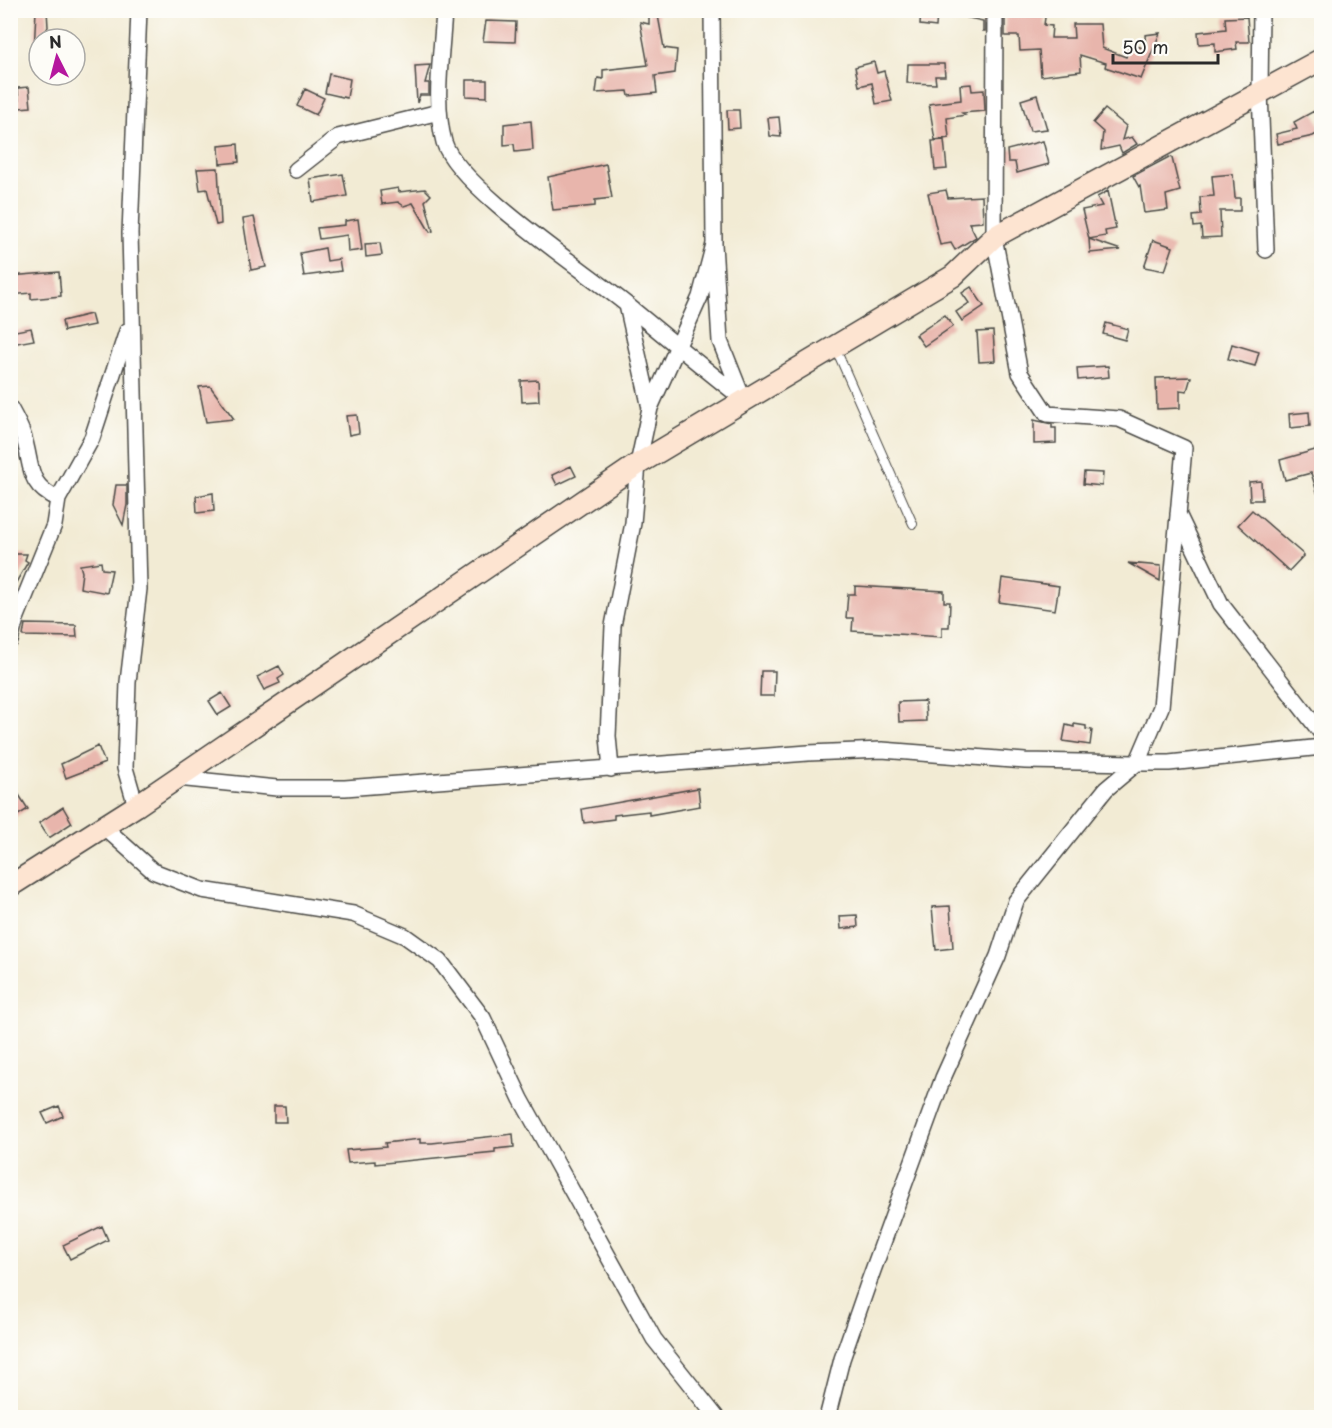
<svg xmlns="http://www.w3.org/2000/svg" width="1332" height="1428" viewBox="0 0 1332 1428" font-family="'Playpen Sans',sans-serif">
<style>
.building{fill:#e8b5ac}
.lines{fill:none;stroke-linecap:round;stroke-linejoin:round}
.service-casing{stroke:#494844;stroke-width:10}
.minor-casing{stroke:#494844;stroke-width:18}
.secondary-casing{stroke:#494844;stroke-width:24}
.service{stroke:#fff;stroke-width:8}
.minor{stroke:#fff;stroke-width:15}
.secondary{stroke:#fde4d1;stroke-width:21}
</style>
<rect width="100%" height="100%" fill="#fdfcf7"/>
<filter id="ink" filterUnits="userSpaceOnUse"><feTurbulence type="fractalNoise" baseFrequency=".0167" numOctaves="2"/><feDisplacementMap in="SourceGraphic" scale="12" xChannelSelector="R" yChannelSelector="G"/><feConvolveMatrix kernelMatrix="1 2 1 2 8 2 1 2 1" color-interpolation-filters="sRGB"/></filter>
<filter id="wash" filterUnits="userSpaceOnUse"><feTurbulence type="fractalNoise" baseFrequency=".008" numOctaves="4" result="noise"/><feDisplacementMap in="SourceGraphic" scale="24" xChannelSelector="R" yChannelSelector="G"/><feGaussianBlur stdDeviation="1.35" result="paint"/><feColorMatrix in="noise" values="0 0 0 0 0 0 0 0 0 0 0 0 0 0 0 0 0 1.4 0 .05"/><feComposite in="paint" operator="in"/></filter>
<g filter="url(#wash)">
<rect width="100%" height="100%" fill="#f2ebd4"/>
<g id="blocks">
<path class="building" d="M36,10H47L48,27L34,52Z
M649,10H657L664,48L677,50L675,73L655,76L657,93L629,96L628,91L596,93L598,78L603,79V70L648,65L640,22L649,24Z
M921,10L937,12L936,27L920,25Z
M959,10H985V31H983V21L959,16Z
M1005,10H1046L1044,25L1052,26L1051,38H1074L1073,24H1100L1102,48L1126,57L1130,44L1146,49L1145,35L1160,33L1141,79L1105,67L1106,63L1080,55L1081,71L1041,76L1039,50L1020,51L1019,36H1005Z
M1247,17L1249,42H1236L1237,49L1215,52V43L1199,44L1198,32L1226,29L1225,18Z
M486,21L516,22L515,42L483,41Z
M874,62L877,73L884,71L892,101L876,104L872,83L859,86L855,67Z
M908,64H944L945,76H935L936,84L907,83Z
M430,65L425,83H429V95H420L417,103L415,66Z
M329,74L350,79L347,98L325,93Z
M466,80H487V97L466,96Z
M971,84L972,91L984,90L985,111L962,113L965,115L947,118L949,138L935,140L929,104L961,100L960,85Z
M29,87L31,107L19,108L18,88Z
M305,89L324,98L316,115L297,106Z
M1037,95L1047,129L1030,131L1021,100Z
M1105,109L1126,126L1122,140L1132,137L1137,144L1122,153L1119,146L1101,150L1103,132L1093,123Z
M727,110H739L740,128L728,129Z
M1314,111L1322,131L1313,136L1278,144L1276,134L1297,129L1294,122Z
M779,117L781,137L770,136L768,118Z
M531,121L533,150L515,152L514,144L504,145V124Z
M944,140L947,169L935,170L932,141Z
M1043,141L1049,164L1017,173L1015,162H1008L1007,150Z
M238,144L239,162L220,164L219,146Z
M1169,157L1172,158L1180,191L1166,195L1168,210L1144,213L1140,186L1139,187L1133,176Z
M606,164L612,198L595,200V206L553,210L548,177Z
M218,168L221,224L216,225L207,189L200,190L197,169Z
M343,174L347,196L313,202L310,179Z
M1233,174L1235,198H1240V211H1220L1221,237L1202,238L1201,226L1194,227L1193,216L1201,215L1200,197L1214,196L1212,176Z
M398,188L399,192L425,189L431,195L425,201L433,231L430,232L413,203L404,206L398,202L382,204L380,191Z
M946,190L948,198L982,196L983,222L969,223L976,237L955,250L951,243L940,245L928,193Z
M1108,191L1116,229L1105,231L1106,236L1089,239L1082,210L1102,206L1097,197Z
M254,217L266,267L251,270L243,219Z
M358,219L362,250L348,252L347,235L319,239L317,228L345,225V221Z
M1089,239L1121,250L1090,253Z
M1153,240L1173,247L1165,271L1144,267Z
M380,243L382,255L366,257L365,244Z
M325,248L327,261L339,259L341,271L304,276L300,253Z
M59,272L61,296L31,299V293L10,295V276Z
M971,287L984,306L962,321L956,312L969,303L962,293Z
M91,314L94,325L64,331L62,321Z
M945,315L953,326L924,346L916,335Z
M1106,323L1128,329L1125,340L1103,334Z
M31,328L34,340L12,344L10,332Z
M993,331L995,361L979,362L977,332Z
M1232,344L1259,352L1255,366L1228,359Z
M1108,366L1109,377L1078,380L1077,368Z
M1191,377L1187,391L1180,390V408L1157,409L1156,378Z
M538,380L539,401L522,402L521,381Z
M210,386L234,419L206,422L199,387Z
M1309,412L1310,426L1290,428L1289,414Z
M357,415L359,433L349,435L346,416Z
M1034,420L1052,424V428H1056V443L1034,444Z
M1322,448V497L1319,498L1311,473L1285,480L1280,460Z
M571,466L576,476L557,485L552,475Z
M1084,472L1103,473L1102,486L1083,484Z
M1261,481L1262,500H1250L1249,482Z
M116,485H127V505L123,525L113,505Z
M213,493L214,511L197,513L196,496Z
M1252,510L1304,555L1289,571L1238,525Z
M12,554H27L25,560L28,562L11,591Z
M101,562L102,569L112,570L107,593L80,588L82,572L80,565Z
M1128,563L1161,566L1160,581Z
M1002,578L1059,586L1055,610L999,602Z
M855,586L944,591V602H950L949,627H942V637L852,631L853,618H846L848,594H855Z
M25,624L76,625L77,637L23,636Z
M279,666L284,675L278,679L280,683L264,690L257,677Z
M761,671H775L774,696H760Z
M222,693L231,707L218,715L209,701Z
M925,701L926,721L899,722L898,702Z
M1074,724L1086,726V729L1092,730L1090,745L1063,741L1066,725L1074,727Z
M98,746L105,763L66,778L61,764Z
M698,788L700,806L649,815V811L614,815V819L584,823L582,809Z
M19,795L28,809L10,820V801Z
M63,807L72,823L49,838L39,823Z
M950,906L953,948L936,950L932,907Z
M857,915L858,927L841,929L840,916Z
M59,1106L63,1116L47,1123L42,1113Z
M274,1106H285L286,1122H274Z
M513,1134L514,1147L495,1149V1152L375,1164V1161L348,1163L346,1150L386,1147L385,1143L420,1139V1143H432Z
M102,1226L108,1240L70,1259L63,1245Z"/>
</g>
</g>
<g filter="url(#ink)">
<use href="#blocks" fill-opacity="0" stroke="#494844" stroke-width="1.5"/>
<g class="lines">
<defs>
<path id="service" d="M835,347L913,524"/>
<path id="minor" d="M444,10C442,53 433,101 444,142C457,186 586,271 626,304C665,336 703,368 743,399
M712,10L714,244L720,341L743,399
M1261,10L1260,91L1266,250
M296,170L338,137L439,112
M627,305L650,408
M10,408C15,417 20,426 23,435C33,464 25,484 58,499
M1178,514L1221,604L1322,734
M10,641L16,619L54,525L58,499L92,438L127,331
M611,769L608,736L613,626L633,523L638,464L650,408L700,297L714,244
M177,778L277,788H345L808,753L882,750L1025,761L1137,763H1169L1322,747
M136,806L125,768L128,682L139,589L130,233L139,10
M104,827L153,871L202,890L353,914L405,936L440,961L483,1018L521,1099L654,1339L717,1418
M827,1418L842,1359L868,1284L943,1078L998,956L1016,901L1106,789L1137,763L1161,707L1184,448L1119,419L1047,414L1020,373L994,237L995,10"/>
<path id="secondary" d="M10,886L136,806L638,464L953,276L994,237L1322,59"/>
</defs>
<use href="#service" class="service-casing"/>
<use href="#minor" class="minor-casing"/>
<use href="#secondary" class="secondary-casing"/>
<use href="#service" class="service"/>
<use href="#minor" class="minor"/>
<use href="#secondary" class="secondary"/>
</g>
</g>
<rect width="1332" height="1428" fill="none" stroke="#fdfcf7" stroke-width="36"/>
<g transform="translate(57 57) rotate(354)"><circle r="28" fill="#fdfcf7" stroke="#a9a8a5" stroke-width="1.5"/>
<path d="M0-4.5L10 22L0 15L-10 22Z" fill="#b5179e"/>
<text y="-9" font-size="16" font-weight="bold" text-anchor="middle" fill="#2b2b2b">N</text>
</g>
<path d="M1113 54v9h105v-9" fill="none" stroke="#2b2b2b" stroke-width="3"/>
<text x="1122" y="54" font-size="18" fill="#2b2b2b" stroke="#fdfcf7" stroke-width="4.5" paint-order="stroke">50 m</text>
</svg>
